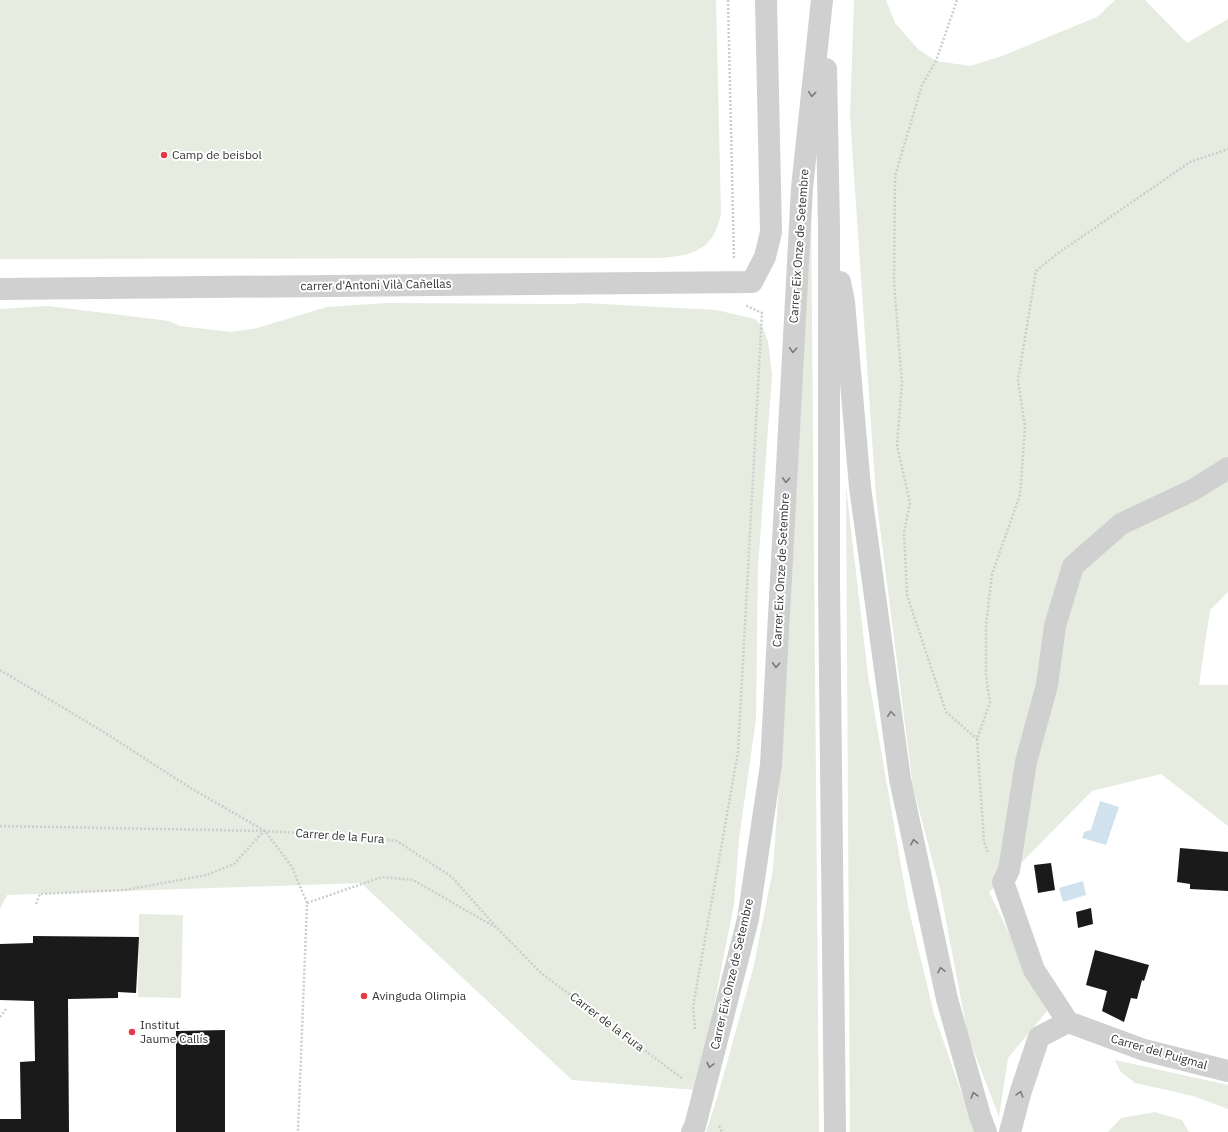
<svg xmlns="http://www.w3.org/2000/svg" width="1228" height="1132" viewBox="0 0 1228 1132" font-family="'IBM Plex Sans',sans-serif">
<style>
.green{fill:#e6ecdf}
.water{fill:#cfe2ee}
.building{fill:#1a1a1a}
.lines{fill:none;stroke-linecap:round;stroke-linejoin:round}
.path{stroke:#cdcdcd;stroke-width:2.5;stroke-dasharray:2 2;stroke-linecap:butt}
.minor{stroke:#d0d0d0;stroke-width:22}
.oneway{stroke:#7a7a7a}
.poi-dot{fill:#e63946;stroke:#fff;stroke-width:1.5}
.labels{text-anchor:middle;stroke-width:4;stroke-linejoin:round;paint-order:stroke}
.poi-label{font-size:12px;fill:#333;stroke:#fff;text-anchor:start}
.street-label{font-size:12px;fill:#333;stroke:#fff}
</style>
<rect width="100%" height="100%" fill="#fff"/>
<path class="green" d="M0,0H716L721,214C719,220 718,227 715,232C703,255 682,256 660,258L0,259Z
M854,0H886L895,23L919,50L936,61L970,66L1002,56L1097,17L1115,0H1145L1187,43L1228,19V592L1210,610L1199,685H1228V826L1161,774L1092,791L1024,860L989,892L1047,1011L1008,1058L999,1117L968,1036L940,889L913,787L876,497L850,117Z
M811,204L819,1132H706L718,1095L753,969L773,869L787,675Z
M387,303L571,304L583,303L717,310L729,313L755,319L762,326L768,341L772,375L758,566L756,719L739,839L734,904L711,1021L695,1090L572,1080L361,883L7,895L0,909V309L48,306L169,321L180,326L231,332L257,328L327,307Z
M846,487L868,675L908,906L934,1014L975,1132H850Z
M139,914L183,915L181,998L138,997Z
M1115,1060L1228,1085V1109L1193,1096L1135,1083L1120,1071Z
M1155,1112L1182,1120L1189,1132H1108L1121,1118Z"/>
<path class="water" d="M1100,801L1119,807L1106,845L1082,838L1084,832L1091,830Z
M1083,881L1086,895L1063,902L1059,888Z"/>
<path class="building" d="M1180,848L1228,852V891L1190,889V884L1177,882Z
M1051,863L1055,890L1038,893L1034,865Z
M1091,908L1093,924L1078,928L1076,912Z
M33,936L139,937L136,993L118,992V998L68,999L69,1132H0V1119H21L20,1062L35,1061L34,1001L0,1000V944L33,943Z
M1095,950L1149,965L1144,981L1142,980L1137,999L1131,998L1124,1022L1102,1011L1107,991L1086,985Z
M225,1030V1132H176V1031Z"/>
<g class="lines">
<path class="path" d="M728,0L734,259
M957,0L936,61L922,85L895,176L894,282L902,383L897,445L910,503L904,532L907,595L946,712L977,739
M0,670L102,731L189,787L265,831L292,867L307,903L298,1132
M0,826L265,831L356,836L397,841L452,877L498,929L541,973L683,1079
M988,852L984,842L977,739L990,702L986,676V625L992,574L1020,495L1025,427L1018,380L1036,271L1057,254L1190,162L1228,149
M307,903L382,877L413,880L495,927
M36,904L40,894L125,890L207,875L234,864L264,831
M0,1017L6,1009
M695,1029L693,1007L738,752L762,313L745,305
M719,1126L722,1132"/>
<path class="minor" d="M826,69L829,229V583L835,1132
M840,282L844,302L860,487L900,779L947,999L980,1116L986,1132
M0,289L752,282L765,257L771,232L766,0
M1228,468L1193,490L1121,524L1073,566L1055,626L1047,685L1026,762L1009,870L1003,882L1034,970L1068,1022L1144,1050L1228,1071
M692,1132L695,1126L748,919L771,765L802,188L822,0
M1010,1132L1020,1094L1039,1037L1068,1022"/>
</g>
<defs><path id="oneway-chevron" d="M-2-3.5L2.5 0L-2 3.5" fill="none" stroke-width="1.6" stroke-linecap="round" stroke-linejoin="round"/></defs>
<g class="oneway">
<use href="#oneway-chevron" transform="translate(812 94) rotate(96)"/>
<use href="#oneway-chevron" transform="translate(793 350) rotate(93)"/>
<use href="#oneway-chevron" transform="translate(786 480) rotate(93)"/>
<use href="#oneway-chevron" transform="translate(776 665) rotate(93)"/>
<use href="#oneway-chevron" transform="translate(891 714) rotate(-98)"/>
<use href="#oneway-chevron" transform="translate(914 842) rotate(-102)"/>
<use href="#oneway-chevron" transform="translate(941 970) rotate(-102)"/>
<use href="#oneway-chevron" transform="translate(710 1065) rotate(104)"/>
<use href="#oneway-chevron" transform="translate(1020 1094) rotate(-73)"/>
<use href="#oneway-chevron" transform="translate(974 1095) rotate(-106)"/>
</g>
<g class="poi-dot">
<circle cx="164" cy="155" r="4"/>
<circle cx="364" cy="996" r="4"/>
<circle cx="132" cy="1032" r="4"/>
</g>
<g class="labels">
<g class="poi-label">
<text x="172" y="159">Camp de beisbol</text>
<text x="372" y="1000">Avinguda Olimpia</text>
<text x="140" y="1029">Institut<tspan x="140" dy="14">Jaume Callís</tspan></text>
</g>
<g class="street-label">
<text transform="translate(799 246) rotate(-86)" y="4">Carrer Eix Onze de Setembre</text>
<text transform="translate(376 285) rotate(-1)" y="4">carrer d'Antoni Vilà Cañellas</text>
<text transform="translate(781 570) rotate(-87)" y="4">Carrer Eix Onze de Setembre</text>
<text transform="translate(340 836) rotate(4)" y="4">Carrer de la Fura</text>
<text transform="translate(732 974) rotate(-77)" y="4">Carrer Eix Onze de Setembre</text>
<text transform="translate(607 1022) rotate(37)" y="4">Carrer de la Fura</text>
<text transform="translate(1159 1052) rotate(16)" y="4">Carrer del Puigmal</text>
</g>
</g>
</svg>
